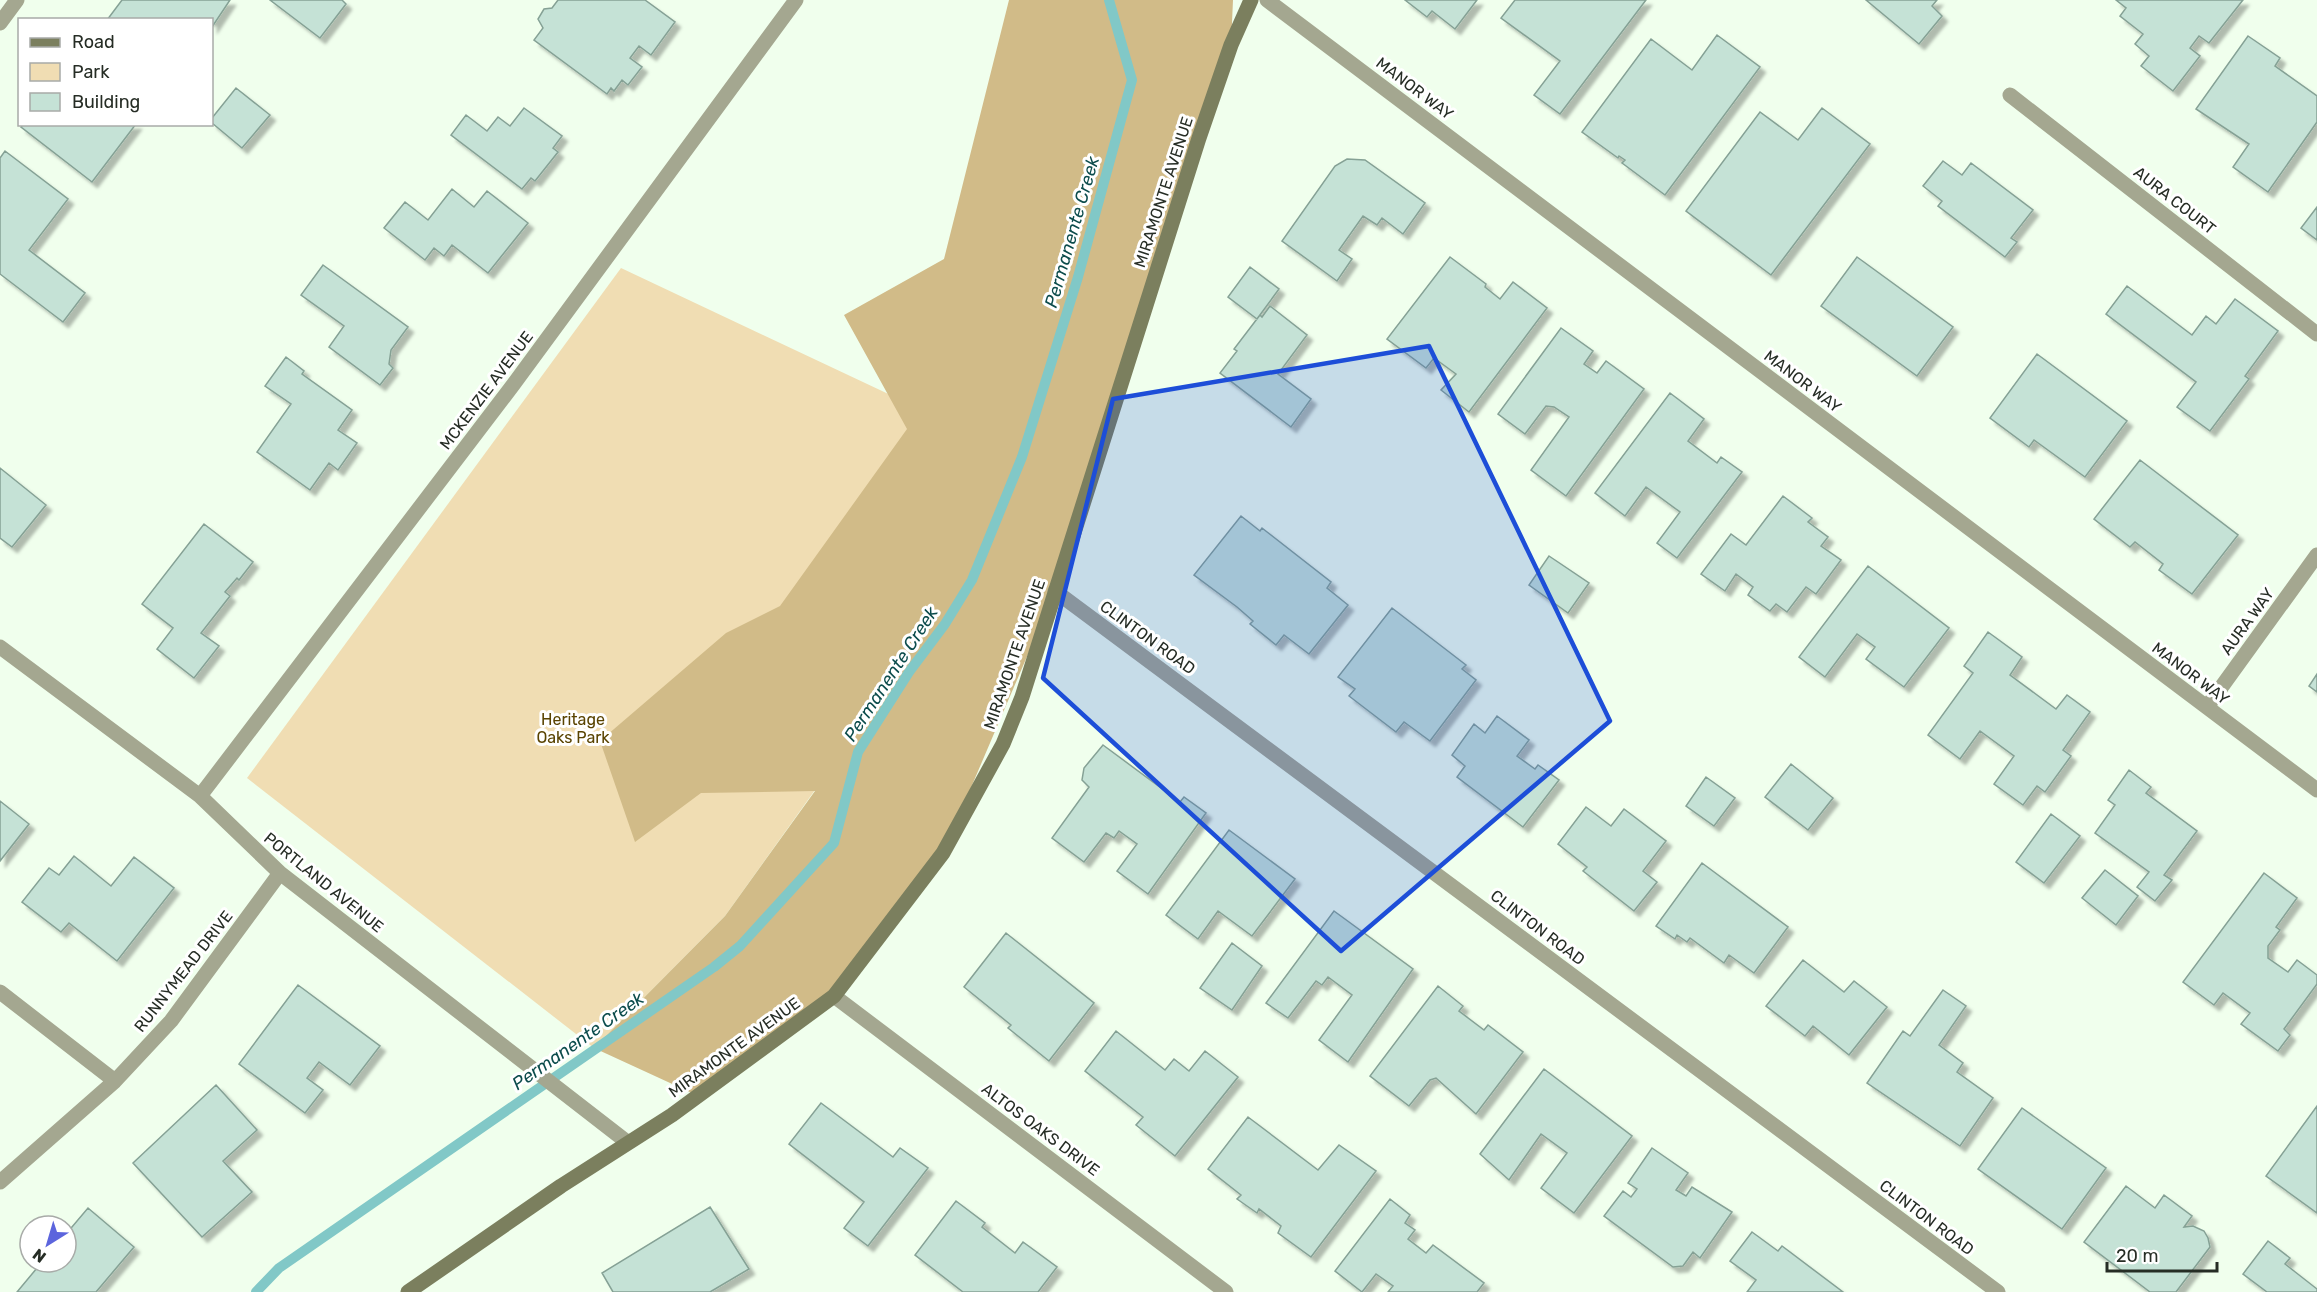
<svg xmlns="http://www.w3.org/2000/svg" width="2317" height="1292" viewBox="0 0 2317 1292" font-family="Rubik,sans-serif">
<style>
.green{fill:#f0ddb3}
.forest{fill:#d1bb88}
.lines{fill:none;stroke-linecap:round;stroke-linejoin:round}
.stream{stroke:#81c8c7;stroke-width:10}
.building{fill:#c5e2d6;stroke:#85a195;stroke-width:1.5;filter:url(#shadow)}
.street{stroke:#a4a790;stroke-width:15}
.secondary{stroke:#7b7f5e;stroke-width:15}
.marked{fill:#1d4ed8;fill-opacity:0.2;stroke:#1d4ed8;stroke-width:4.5;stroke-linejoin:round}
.labels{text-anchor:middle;stroke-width:6;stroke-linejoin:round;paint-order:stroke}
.street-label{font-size:16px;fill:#262d25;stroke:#fff}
.park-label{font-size:16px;fill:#594300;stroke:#fff}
.water-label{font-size:18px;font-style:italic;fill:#0c4c4c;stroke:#fff}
</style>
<defs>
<filter id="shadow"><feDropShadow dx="5.5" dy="5.5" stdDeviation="1.5" flood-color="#0004"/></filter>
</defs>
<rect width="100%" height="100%" fill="#f0ffed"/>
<path class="green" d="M621,268L1022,457L815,790L725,916L594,1048L247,778Z"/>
<path class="forest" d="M1009,0H1233L1231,45L1055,591L943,853L834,996L694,1094L594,1048L725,916L815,791L701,793L635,842L600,741L726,633L780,606L907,429L844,315L944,259Z"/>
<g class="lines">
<path class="stream" d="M256,1292L279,1268L714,967L740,946L834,843L858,752L909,672L945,624L972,580L1022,457L1078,277L1132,80L1109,0"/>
</g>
<path class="building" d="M122,0H230L212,27V20H107Z
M270,0H342L346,4L320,38Z
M558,0H645L675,22L651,55L639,46L630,58L642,67L628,85L622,80L614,91L611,88L607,94L534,40L543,28L538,19L544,9L552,8Z
M1405,0H1477L1455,29L1432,11L1427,17Z
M1515,0H1646L1560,114L1534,95L1560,61L1501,18Z
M1866,0H1937L1932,6L1942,16L1919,44Z
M2116,0H2243L2209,43L2199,36L2190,48L2200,56L2173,91L2141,66L2149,56L2135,44L2143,34L2120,16L2126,8Z
M1717,35L1760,67L1665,195L1622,163L1625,160L1619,156L1618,158L1582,132L1651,39L1692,70Z
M2248,36L2280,58L2275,66L2317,96V122L2268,192L2233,167L2249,144L2196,109Z
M236,88L270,115L242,148L212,123V118Z
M524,108L562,136L553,148L558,152L535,181L531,178L522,189L451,135L466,115L487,131L498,117L510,126Z
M1822,108L1870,144L1771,275L1686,211L1760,112L1798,140Z
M23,124H136L92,182L21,127Z
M5,151L68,199L29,250L85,293L63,322L0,274V158Z
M1347,159L1365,160L1425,203L1403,234L1382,218L1377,225L1363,216L1339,250L1352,259L1337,281L1282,241L1335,166Z
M1943,161L1962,175L1971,163L2033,210L2011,238L2017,242L2005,257L1938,206L1942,201L1923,186Z
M452,189L474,207L487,191L528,223L488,273L452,245L444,256L434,248L425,260L384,228L405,202L428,220Z
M2317,207V240L2301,228Z
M1450,257L1486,284L1485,287L1500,299L1513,282L1547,308L1469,412L1441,390L1456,374L1434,358L1426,368L1387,339Z
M1857,257L1953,327L1917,376L1821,306Z
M323,265L408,327L391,350L389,364L393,368L380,385L329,347L344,326L301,295Z
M1250,267L1279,289L1257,319L1228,297Z
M2127,286L2192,335L2206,316L2216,324L2235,299L2278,331L2245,376L2249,379L2210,431L2177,407L2196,382L2106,314Z
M1270,306L1307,335L1278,374L1311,399L1291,427L1220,373L1237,351L1234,349L1260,315L1262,317Z
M1561,328L1593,351L1584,364L1597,373L1606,361L1644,389L1566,496L1531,470L1569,417L1554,407L1546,406L1525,434L1498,414Z
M2037,354L2127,421L2085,477L2034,440L2029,447L1990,418Z
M286,357L304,371L302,374L352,410L338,430L357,443L338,470L329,463L310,490L257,452L291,404L265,386Z
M1670,393L1704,419L1688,441L1717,463L1721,457L1742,472L1677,558L1657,543L1680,512L1646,487L1625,516L1595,493Z
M2140,460L2238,535L2192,594L2159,570L2163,564L2135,542L2130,547L2094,519Z
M0,468L46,505L12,547L0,538Z
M1783,496L1812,518L1808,522L1828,537L1821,546L1841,560L1816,594L1806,587L1787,612L1776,604L1770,611L1748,595L1753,587L1736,574L1725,591L1701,574L1731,534L1746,545Z
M1241,516L1260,531L1262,528L1331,582L1327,588L1348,605L1309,654L1284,635L1276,645L1250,624L1253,621L1237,607L1194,575Z
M204,524L253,562L239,580L237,578L225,592L230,596L201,633L219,646L194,678L157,649L173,628L142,604Z
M1549,556L1589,583L1568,613L1529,585Z
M1868,566L1949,628L1904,687L1866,659L1875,647L1857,634L1825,677L1799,657Z
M1392,608L1466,665L1462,669L1476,680L1430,741L1404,722L1396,732L1349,696L1355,689L1338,677Z
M1988,632L2022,657L2010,675L2056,709L2067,695L2090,712L2063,750L2071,756L2045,792L2037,786L2023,805L1994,784L2014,756L1980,731L1960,759L1928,735L1973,673L1964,666Z
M2317,674V692L2309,686Z
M1497,716L1529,740L1517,756L1535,769L1538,765L1559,780L1523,827L1457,777L1465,766L1452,755L1474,724L1485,733Z
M1103,745L1180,802L1184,797L1206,813L1148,894L1117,871L1137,844L1119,831L1114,838L1106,833L1084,862L1052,838L1089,787L1082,780L1084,768Z
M1791,764L1833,798L1808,830L1765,797Z
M2129,770L2151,787L2146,793L2197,831L2164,875L2172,880L2155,901L2137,887L2149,872L2095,833L2115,805L2108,800Z
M1706,777L1735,798L1714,826L1686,806Z
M0,801L29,824L0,861Z
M1586,807L1611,826L1624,809L1666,841L1643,871L1657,882L1634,911L1583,871L1587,867L1558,844Z
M2051,814L2080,836L2044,883L2016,862Z
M1229,830L1295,879L1252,936L1218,911L1198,939L1166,915Z
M74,856L111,886L134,857L174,888L117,961L69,923L61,932L22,902L49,868L59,875Z
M1702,863L1788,927L1754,973L1729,955L1724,963L1690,938L1687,942L1677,935L1675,939L1656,926Z
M2105,870L2138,896L2116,925L2082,898Z
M2264,873L2297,898L2276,927L2280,930L2268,946V958L2288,972L2297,960L2317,975V984L2284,1029L2290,1035L2278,1051L2241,1024L2250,1013L2223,993L2214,1005L2183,982Z
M1334,911L1413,969L1348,1062L1319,1040L1352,995L1328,977L1322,985L1316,981L1288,1018L1266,1003Z
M1006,933L1094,1003L1049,1061L1008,1028L1011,1025L964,987Z
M1232,943L1262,966L1232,1010L1200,988Z
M1803,960L1844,992L1854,981L1887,1007L1849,1055L1813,1026L1805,1036L1766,1006Z
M298,985L380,1046L350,1085L319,1062L307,1078L323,1090L305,1113L239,1064Z
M1438,986L1463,1006L1459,1011L1484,1030L1488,1025L1523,1052L1476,1114L1436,1078L1430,1080L1409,1106L1370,1076Z
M1943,990L1966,1006L1939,1045L1963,1063L1957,1072L1993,1098L1960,1146L1867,1083L1903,1031L1910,1036Z
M1116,1031L1165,1070L1174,1059L1189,1071L1205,1051L1238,1077L1175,1156L1136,1125L1143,1117L1085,1071Z
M1544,1069L1632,1136L1574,1213L1541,1188L1567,1153L1541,1134L1509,1180L1480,1154Z
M216,1085L257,1130L223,1161L252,1192L202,1237L133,1163Z
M821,1103L893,1157L900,1148L928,1168L868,1246L844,1228L864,1202L789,1144Z
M2317,1106V1213L2266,1176Z
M2022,1108L2106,1168L2062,1229L1978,1169Z
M1248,1117L1318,1170L1339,1145L1376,1171L1311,1257L1278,1233L1281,1226L1259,1209L1257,1213L1237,1199L1241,1195L1208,1169Z
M1652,1148L1688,1173L1676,1190L1686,1196L1692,1187L1732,1212L1700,1258L1693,1252L1683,1266L1673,1267L1604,1216L1623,1191L1631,1197L1637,1189L1628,1183Z
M2126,1186L2155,1208L2164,1195L2192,1216L2184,1227L2193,1226L2204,1231L2208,1238L2210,1247L2176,1292H2150L2084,1242Z
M1390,1199L1410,1215L1405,1223L1415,1230L1408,1239L1426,1253L1433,1245L1484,1283L1477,1292H1388L1393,1286L1376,1274L1362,1292L1335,1271Z
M956,1201L985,1223L982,1227L1015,1253L1023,1242L1057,1267L1038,1292H963L915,1255Z
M710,1207L749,1269L710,1292H613L602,1273Z
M88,1208L134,1247L96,1292H17L42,1262H66V1234Z
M1752,1232L1778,1251L1782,1246L1843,1292H1747L1756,1280L1730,1261Z
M2268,1241L2290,1258L2285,1264L2317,1289V1292H2267L2243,1274Z"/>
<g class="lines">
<path class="street" d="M1267,0L2317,790
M0,23L17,0
M2010,95L2317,334
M1055,591L1998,1292
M0,647L200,796L280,873L627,1142
M2207,707L2317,555
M200,796L513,385L796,0
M0,992L115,1081
M834,996L1226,1292
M0,1182L115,1081L171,1021L280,873"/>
<path class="secondary" d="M408,1292L561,1186L672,1115L834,996L943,853L1003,744L1022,697L1199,138L1231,45L1251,0"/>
</g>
<path class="marked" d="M1429,346L1610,721L1341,951L1043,678L1113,399Z"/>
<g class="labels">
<g class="street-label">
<text transform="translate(1415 88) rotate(37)" y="6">MANOR WAY</text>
<text transform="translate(1163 192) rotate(-72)" y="6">MIRAMONTE AVENUE</text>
<text transform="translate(2175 200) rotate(38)" y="6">AURA COURT</text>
<text transform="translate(1803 381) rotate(37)" y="6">MANOR WAY</text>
<text transform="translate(486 390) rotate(-53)" y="6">MCKENZIE AVENUE</text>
<text transform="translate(2247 621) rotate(-54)" y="6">AURA WAY</text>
<text transform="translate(1148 637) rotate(36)" y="6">CLINTON ROAD</text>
<text transform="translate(1014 654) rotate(-71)" y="6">MIRAMONTE AVENUE</text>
<text transform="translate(2191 673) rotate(37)" y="6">MANOR WAY</text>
<text transform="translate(324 882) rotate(39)" y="6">PORTLAND AVENUE</text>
<text transform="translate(1538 927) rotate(37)" y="6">CLINTON ROAD</text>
<text transform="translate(183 971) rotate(-52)" y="6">RUNNYMEAD DRIVE</text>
<text transform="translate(734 1047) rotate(-36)" y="6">MIRAMONTE AVENUE</text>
<text transform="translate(1041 1129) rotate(37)" y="6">ALTOS OAKS DRIVE</text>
<text transform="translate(1927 1217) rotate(37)" y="6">CLINTON ROAD</text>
</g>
<g class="park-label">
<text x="573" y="725">Heritage<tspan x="573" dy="18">Oaks Park</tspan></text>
</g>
<g class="water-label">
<text transform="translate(1072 232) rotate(-74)" y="6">Permanente Creek</text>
<text transform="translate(891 674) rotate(-57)" y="6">Permanente Creek</text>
<text transform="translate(578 1041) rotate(-35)" y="6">Permanente Creek</text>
</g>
</g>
<rect x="18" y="18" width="195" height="108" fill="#ffffff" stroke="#a8aba8" stroke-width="1.5"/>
<rect x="30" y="38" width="30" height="9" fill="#7b7f5e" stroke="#a8aba8" stroke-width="1.5"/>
<text x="72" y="48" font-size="18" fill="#262d25">Road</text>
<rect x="30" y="63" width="30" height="18" fill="#f0ddb3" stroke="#a8aba8" stroke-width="1.5"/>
<text x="72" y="78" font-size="18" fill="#262d25">Park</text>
<rect x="30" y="93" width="30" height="18" fill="#c5e2d6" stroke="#a8aba8" stroke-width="1.5"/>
<text x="72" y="108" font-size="18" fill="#262d25">Building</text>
<g transform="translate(48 1244) rotate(217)"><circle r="28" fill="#ffffff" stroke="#a8aba8" stroke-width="1.5"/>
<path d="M0-4.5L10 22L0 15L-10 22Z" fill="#5c65dd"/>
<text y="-9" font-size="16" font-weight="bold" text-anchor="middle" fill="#262d25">N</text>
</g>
<path d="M2107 1262v9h110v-9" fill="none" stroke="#262d25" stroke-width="3"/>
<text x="2116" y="1262" font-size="18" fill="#262d25" stroke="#ffffff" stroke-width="4.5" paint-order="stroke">20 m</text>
</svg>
